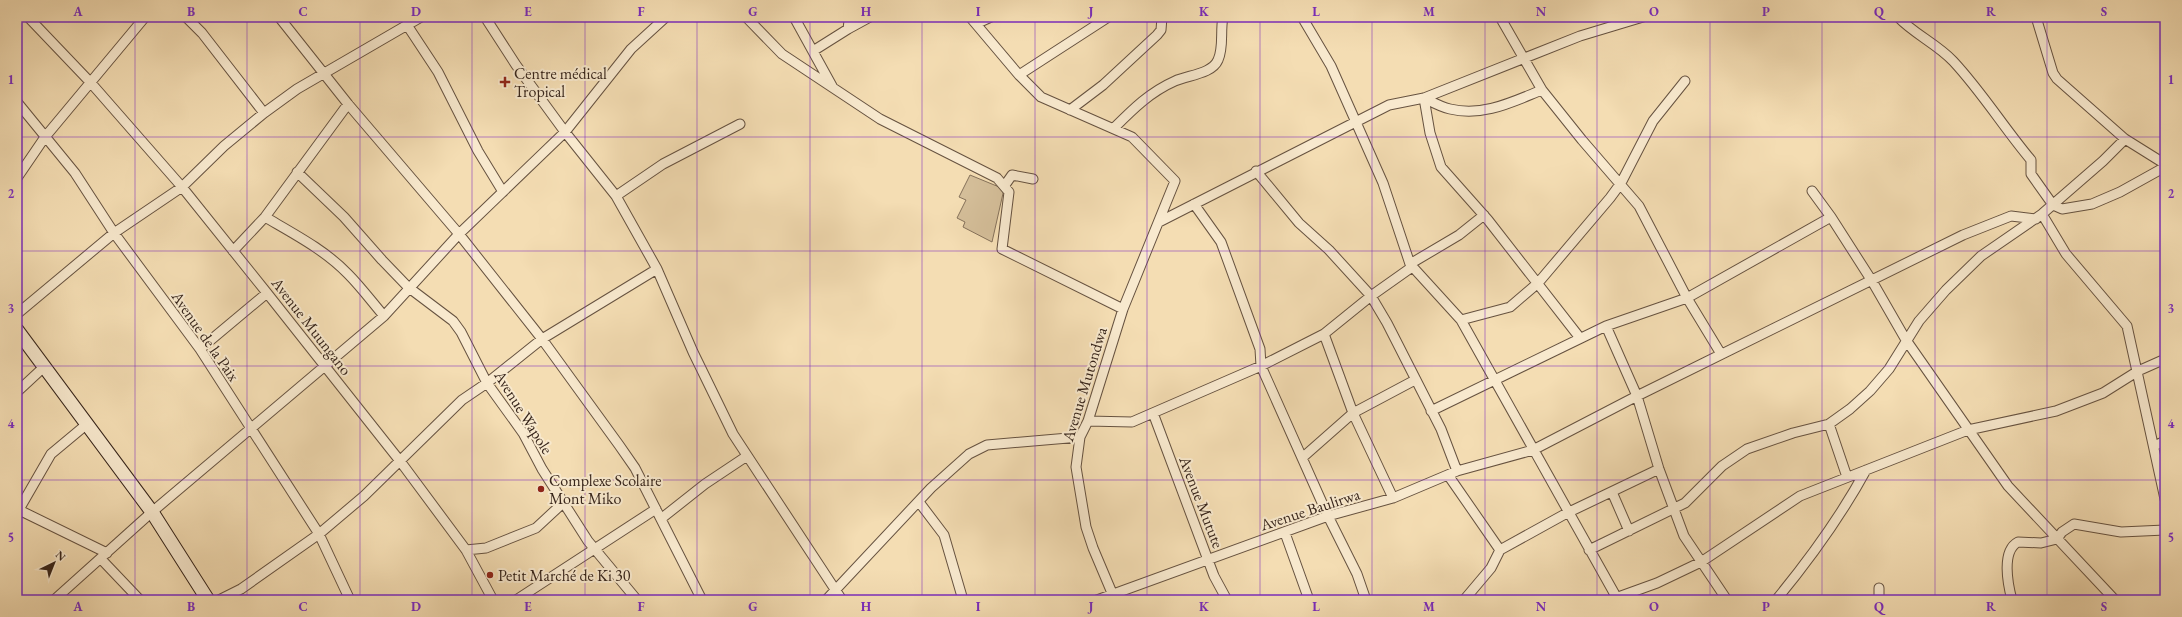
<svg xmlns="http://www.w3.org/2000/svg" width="2182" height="617" viewBox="0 0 2182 617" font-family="'EB Garamond',serif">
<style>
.green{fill:#d4be99;stroke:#85715a}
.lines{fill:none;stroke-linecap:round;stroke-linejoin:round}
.street-casing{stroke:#665240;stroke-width:11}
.secondary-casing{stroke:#36241a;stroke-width:15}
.street{stroke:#f8e9ce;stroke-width:9}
.secondary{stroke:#f8e9ce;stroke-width:13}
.grid{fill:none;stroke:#7b2cbf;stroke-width:1;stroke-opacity:0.55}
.poi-dot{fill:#8f2418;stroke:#f8e9ce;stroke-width:1.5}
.labels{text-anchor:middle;stroke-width:4;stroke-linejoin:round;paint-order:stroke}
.poi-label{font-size:16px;fill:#36241a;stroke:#f8e9ce;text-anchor:start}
.street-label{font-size:16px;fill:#36241a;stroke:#f8e9ce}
.neatline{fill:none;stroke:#7b2cbf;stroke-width:1.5}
.grid-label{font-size:13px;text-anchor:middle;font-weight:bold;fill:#7b2cbf}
</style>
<rect width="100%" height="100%" fill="#f4ddb3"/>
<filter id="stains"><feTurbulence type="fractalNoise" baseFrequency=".005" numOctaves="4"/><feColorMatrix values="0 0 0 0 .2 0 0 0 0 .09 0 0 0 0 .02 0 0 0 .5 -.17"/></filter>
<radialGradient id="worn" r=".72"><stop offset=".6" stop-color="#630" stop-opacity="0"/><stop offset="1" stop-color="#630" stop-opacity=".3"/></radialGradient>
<path class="green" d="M970,175L1004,189L992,242L963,227L965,222L957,218L966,200L959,197Z"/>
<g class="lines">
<defs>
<path id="street" d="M28,17L91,83L182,187L267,293L400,461L466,550L493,600
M186,17L202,33L264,113
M279,17L348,104L459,234L542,339L619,445L635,468L702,600
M485,17L516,65L565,132L616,196L657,269L693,352L733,434L842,600
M746,17L782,54L880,119L997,178L1009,192L1002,249L1123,309
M794,17L832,86
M970,17L1019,75L1041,97L1132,137L1175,181L1123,309L1088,421L1080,437L1076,467L1086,527L1093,548L1115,600
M1302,17L1331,66L1383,183L1410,264L1461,320L1618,600
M1500,17L1542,90L1582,140L1639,206L1687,298L1721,354
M1898,17C1914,34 1937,44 1953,61C1982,92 2004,128 2031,160V174L2053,205L2062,209L2092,204L2120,192L2165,167
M2036,17L2053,73L2057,79L2125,139L2165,164
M976,24L991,17
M407,25L438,72L478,151L503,192
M848,29L870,17
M813,51L848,29L849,21L847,17
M1019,75L1107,18
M1424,98L1430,133L1441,167L1488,220L1580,338
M1424,98C1432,102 1441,107 1450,109C1483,117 1512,102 1542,90
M17,102L75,173L114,233L200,349L319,534L350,600
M1070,110L1103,85L1157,35L1161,30L1162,17
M1114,128C1133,109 1150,92 1175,81C1188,75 1212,74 1218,60C1224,47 1220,31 1223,17
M1256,171L1299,223L1329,250L1371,296L1387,323L1441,429L1457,471
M297,172L344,217L382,260L408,287L453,321L461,332L487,383L523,433L542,469L588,541L637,600
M17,178L45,137L145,17
M1005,185L1012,175L1033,179
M1812,191L1831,217L1872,281L1906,340L2008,486L2115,600
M616,196L663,164L740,124
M1194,204L1221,242L1260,349L1261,366L1328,516L1357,574L1366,600
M2042,214L2066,254L2127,326L2165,499
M265,217C294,234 325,250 348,274C361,287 372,302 384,316
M1159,222L1389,105L1424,98L1580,36L1643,17
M233,251L265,217L348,104
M1410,264L1459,235L1484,215
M17,314L114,233L182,187L224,146L264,113L297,89L421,17
M1461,320L1510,307L1538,283L1610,198L1621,183L1653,121L1685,81
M1606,326L1637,396L1659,469L1684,536L1727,600
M1324,334L1353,413L1393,498
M200,349L267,293
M17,392L45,366
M1431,411L1606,326L1687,298L1831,217
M1153,413L1214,576L1227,600
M1088,421L1132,422L1261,366L1324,334L1371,296L1412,267
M1829,424L1847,477
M2154,446L2165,441
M1302,458L1353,413L1415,380
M1448,475L1500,550
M1612,492L1629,531
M919,502L944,535L963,600
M17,509L107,553
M17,513L51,454L87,424
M662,518L705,484L747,456
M1285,533L1309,600
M466,550L486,548L536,528L564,502
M1589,550L1685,503L1722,466L1747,449L1793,433L1829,424L1850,409L1870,391L1889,369L1919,321L1946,290L1981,256L2042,214L2103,161L2125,139
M101,559L140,600
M1879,588V600
M54,600L152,512L384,316L459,234L565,132L631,49L666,17
M219,600L241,589L319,534L364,496L462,400L487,383L542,339L657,269
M516,600L656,509
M826,600L931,488L969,454L987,445L1080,437
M1097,600L1328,516L1393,498L1457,471L1533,450L1637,396L1963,235L2011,216L2036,219
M1464,600L1491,568L1500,550L1567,513L1659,469
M1610,600L1657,583L1701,562L1800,496L1968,430L2056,411L2103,393L2138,371L2165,359
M1776,600C1809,560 1841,516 1866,470
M2012,600C2008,585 2001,551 2018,542L2041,543L2057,539L2062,532L2074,524L2121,532L2165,530"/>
<path id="secondary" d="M17,330L152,512L208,600"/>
</defs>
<use href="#street" class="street-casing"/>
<use href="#secondary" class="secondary-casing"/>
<use href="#street" class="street"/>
<use href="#secondary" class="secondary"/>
</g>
<path class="grid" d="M135,17V600M247,17V600M360,17V600M472,17V600M585,17V600M697,17V600M810,17V600M922,17V600M1035,17V600M1147,17V600M1260,17V600M1372,17V600M1485,17V600M1597,17V600M1710,17V600M1822,17V600M1935,17V600M2047,17V600M17,137H2165M17,251H2165M17,366H2165M17,480H2165"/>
<g class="poi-dot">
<path d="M503 76h4v4h4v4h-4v4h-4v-4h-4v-4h4z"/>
<circle cx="541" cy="489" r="4"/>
<circle cx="490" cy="575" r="4"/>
</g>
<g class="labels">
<g class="poi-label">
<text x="514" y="79">Centre médical<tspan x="514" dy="18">Tropical</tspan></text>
<text x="549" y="486">Complexe Scolaire<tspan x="549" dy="18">Mont Miko</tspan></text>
<text x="498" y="581">Petit Marché de Ki 30</text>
</g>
<g class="street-label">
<text transform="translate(312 326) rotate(52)" y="6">Avenue Muungano</text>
<text transform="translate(206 336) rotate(55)" y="6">Avenue de la Paix</text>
<text transform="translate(1084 384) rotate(-73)" y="6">Avenue Mutondwa</text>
<text transform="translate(524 412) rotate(58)" y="6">Avenue Wapole</text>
<text transform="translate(1202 502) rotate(69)" y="6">Avenue Mutute</text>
<text transform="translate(1310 509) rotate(-18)" y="6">Avenue Baulirwa</text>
</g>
</g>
<rect width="2182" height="617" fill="none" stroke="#f4ddb3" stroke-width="44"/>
<g transform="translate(54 563) rotate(43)" stroke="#f8e9ce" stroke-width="3" paint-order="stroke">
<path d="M0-3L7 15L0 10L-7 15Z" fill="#36241a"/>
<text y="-6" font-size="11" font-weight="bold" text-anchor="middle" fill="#36241a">N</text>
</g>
<rect x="22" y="22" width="2138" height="573" class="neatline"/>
<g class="grid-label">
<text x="78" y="16">A</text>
<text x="191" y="16">B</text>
<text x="303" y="16">C</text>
<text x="416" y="16">D</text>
<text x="528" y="16">E</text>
<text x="641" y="16">F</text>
<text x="753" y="16">G</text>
<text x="866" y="16">H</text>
<text x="978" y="16">I</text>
<text x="1091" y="16">J</text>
<text x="1204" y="16">K</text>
<text x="1316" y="16">L</text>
<text x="1429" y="16">M</text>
<text x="1541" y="16">N</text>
<text x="1654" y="16">O</text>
<text x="1766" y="16">P</text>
<text x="1879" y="16">Q</text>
<text x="1991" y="16">R</text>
<text x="2104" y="16">S</text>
<text x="11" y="84">1</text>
<text x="2171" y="84">1</text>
<text x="11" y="198">2</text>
<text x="2171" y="198">2</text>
<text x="11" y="313">3</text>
<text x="2171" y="313">3</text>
<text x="11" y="428">4</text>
<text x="2171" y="428">4</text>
<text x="11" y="542">5</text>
<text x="2171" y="542">5</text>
<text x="78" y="611">A</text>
<text x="191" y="611">B</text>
<text x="303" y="611">C</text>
<text x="416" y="611">D</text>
<text x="528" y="611">E</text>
<text x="641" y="611">F</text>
<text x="753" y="611">G</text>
<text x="866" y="611">H</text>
<text x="978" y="611">I</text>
<text x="1091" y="611">J</text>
<text x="1204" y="611">K</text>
<text x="1316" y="611">L</text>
<text x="1429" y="611">M</text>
<text x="1541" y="611">N</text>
<text x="1654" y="611">O</text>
<text x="1766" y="611">P</text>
<text x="1879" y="611">Q</text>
<text x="1991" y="611">R</text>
<text x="2104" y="611">S</text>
</g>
<rect width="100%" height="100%" filter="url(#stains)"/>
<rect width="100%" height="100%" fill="url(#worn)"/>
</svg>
